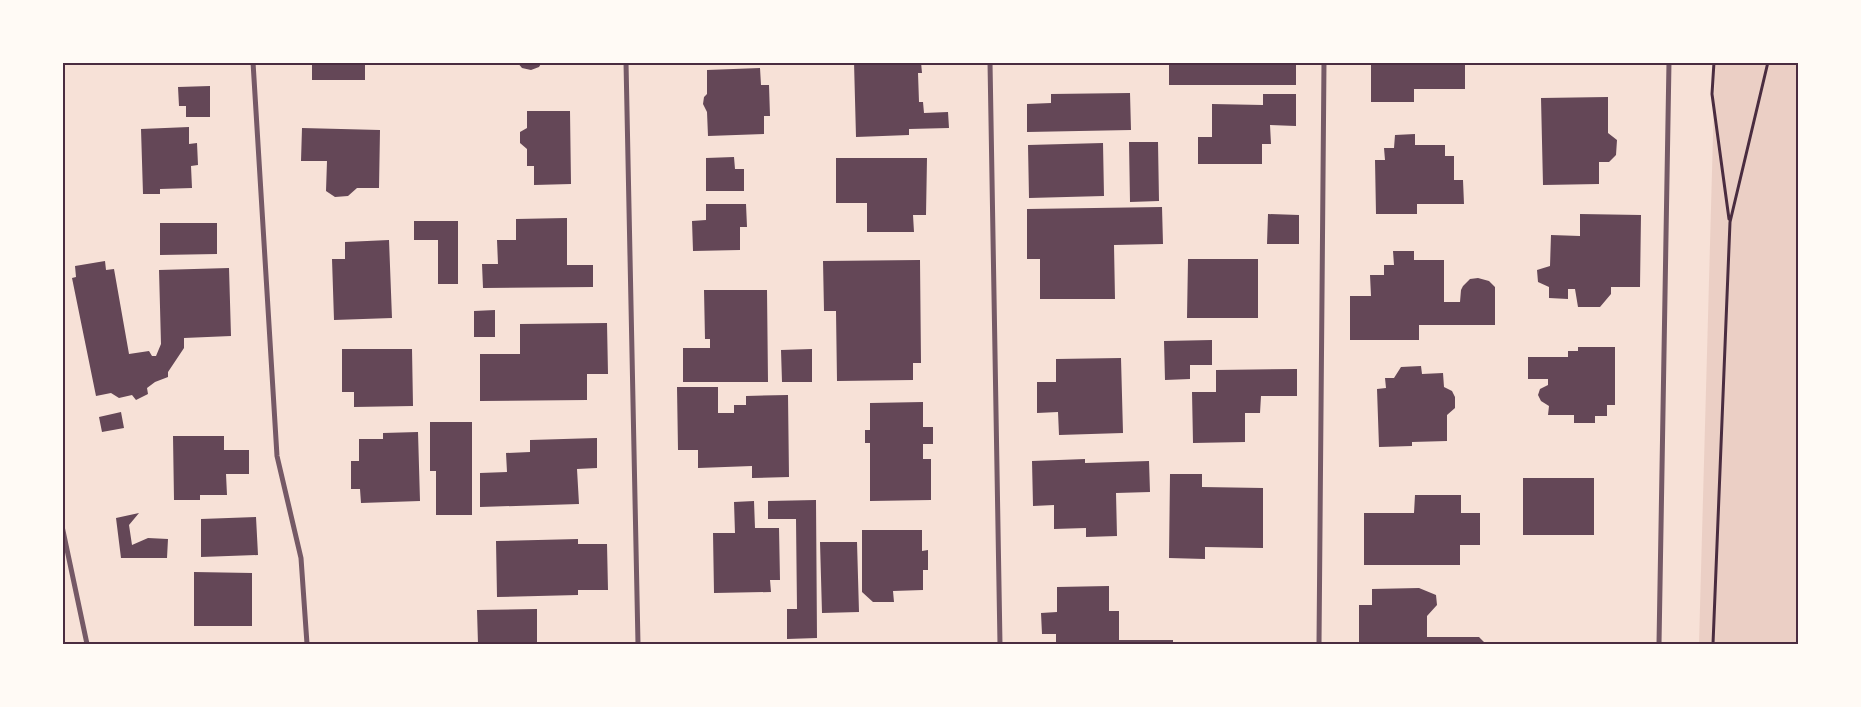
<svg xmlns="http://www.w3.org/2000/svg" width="1861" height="707" viewBox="0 0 1861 707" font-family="Inter,sans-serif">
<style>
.green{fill:#ebcfc5}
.building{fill:#644757}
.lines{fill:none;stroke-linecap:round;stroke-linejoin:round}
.path{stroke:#4a2c40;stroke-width:3}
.minor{stroke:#755966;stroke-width:5}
.neatline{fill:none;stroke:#4a2c40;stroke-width:2}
</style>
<rect width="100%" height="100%" fill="#f7e1d7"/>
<path class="green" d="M1715,63H1798V644H1699Z"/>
<path class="building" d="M312,62H365V80H312Z
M517,62H542L539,67L531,70L522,68Z
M854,62H921L922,73H918L919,102H923L924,113L948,112L949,128L909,129V135L856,137Z
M1169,62H1296V85H1169Z
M1371,62H1465V89H1414V102H1371Z
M760,68L761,85H769L770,116H764V134L708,136L707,112L703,104L704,97L707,94V70Z
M210,86V117H186V106H179L178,87Z
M1130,93L1131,130L1027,132V104L1051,103V94Z
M1263,94H1296V126L1270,125L1271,144H1262V164H1198V137H1212V104L1263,105Z
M1608,97V133L1617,140L1616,155L1609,162H1599V184L1543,185L1541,98Z
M527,111H570L571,184L534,185V166H527V149L520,143V132L527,128Z
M189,127V144L197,143L198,165L191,166L192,188L160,189V194H143L141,129Z
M302,128L380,130L379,188H357L348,196L335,197L326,191L327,161H301Z
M1415,134V145H1445V156H1454V180H1463L1464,204H1417V214H1376L1375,160H1385L1384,148H1394L1395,135Z
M1129,142H1158L1159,201L1130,202Z
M1103,143L1104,196L1029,198L1028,145Z
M734,157L735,169H744V191H706V158Z
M836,158H927L926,215H913L914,232H867V203H836Z
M706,204H746L747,227H740V250L693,251L692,221L706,220Z
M1162,207L1163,244L1114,245L1115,299H1040V259H1027V209Z
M1268,214L1299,215V244H1267Z
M1580,214L1641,215L1640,287H1611V294L1600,307H1578L1575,289H1568V299L1549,298V287L1538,282L1537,270L1550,266L1551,235L1580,236Z
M567,218V265H593V287L483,288L482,264H498L497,240H516V219Z
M414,221H458V284H438V240H414Z
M160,223H217V254L160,255Z
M389,240L392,318L334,320L332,259H345V242Z
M1393,251H1414V260H1444V302H1460L1461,290L1463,286L1470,279L1478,278L1489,281L1495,287V325H1419V340H1350V296H1371L1370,275H1384V265H1394Z
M1188,259H1258V318H1187Z
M920,260L921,363H913V380L837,381L836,311H824L823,261Z
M105,261L106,270L114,269L129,354L149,351L152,356H156L161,344L159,270L229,268L231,336L184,338V348L168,372V377L155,382L147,388L148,394L136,400L132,395L119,398L111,393L96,396L72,278L76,277L75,266Z
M704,290H767L768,382H683V348H710V339H705Z
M495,310V337H474V311Z
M607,323L608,374H587V400L480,401V354H520V324Z
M1212,340V365H1190V379L1165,380L1164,341Z
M1578,347H1615V405H1607V416H1595V423H1574V415H1548L1549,406L1541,401L1538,395L1540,389L1548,385V379H1528V357H1568V351H1578Z
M342,349H412L413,406L354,407V392H342Z
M812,349V382H782L781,350Z
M1121,358L1123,433L1059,435L1058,412L1037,413V382H1056V359Z
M1421,366L1422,374L1443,373L1444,387L1452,391L1455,397V408L1447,415V441L1412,442V446L1379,447L1377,389L1386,388L1385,378H1394L1401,367Z
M1297,369V396H1261L1260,413H1245V442L1193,443L1192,392H1216V370Z
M677,387H718V413H734V405H746V396L788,395L789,477L752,478V466L698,468V450H678Z
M923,402V427H933V444H923V459H931V500L870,501V443H865V430H870V403Z
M121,412L124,428L102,432L99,417Z
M430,422H472V515H436V471H430Z
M418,432L420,501L361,503L360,489H351V461H359V439H383V433Z
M173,436H224V450H249V474H226L227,495H200V500H174Z
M597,438V468L577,469L579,504L480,507V473L507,472L506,453L530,452V440Z
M1085,459V463L1149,461L1150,492L1116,493L1117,536L1086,537V528L1054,529V505L1033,506L1032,461Z
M1170,474H1202V487L1263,488V548L1205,547V559L1169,558Z
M1523,478H1594V535H1523Z
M1415,495H1461V513H1480V545H1460V565H1364V513H1414Z
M816,500L817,638L787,639V609H797L796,519H768V501Z
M754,501L755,528H779L780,580H770L771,592L714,593L713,533H735L734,502Z
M139,513L129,525L132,545L148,538L168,539L167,558H121L116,518Z
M256,517L258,555L201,557V519Z
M862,530H922V551L928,550V570H923V590L893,591L894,602H873L862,592Z
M578,539V544H607L608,590H578V595L497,597L496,541Z
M820,542H857L859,612L822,613Z
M194,572L252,573V626H194Z
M1109,586V611H1119V640H1173V644H1056V634H1042L1041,613L1057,612V587Z
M1419,588L1436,595L1437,605L1427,616V637H1479L1486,644H1359V605H1372V589Z
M537,609V644H478L477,610Z"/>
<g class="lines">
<path class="path" d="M1714,62L1712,94L1729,219
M1713,644L1730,222L1768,62"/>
<path class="minor" d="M253,62L277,456L301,558L307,644
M626,62L638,644
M990,62L1000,644
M62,526L87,644
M1319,644L1324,62
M1659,644L1669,62"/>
</g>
<rect width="1861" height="707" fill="none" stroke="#fffaf5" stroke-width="128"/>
<rect x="64" y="64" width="1733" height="579" class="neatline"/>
</svg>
